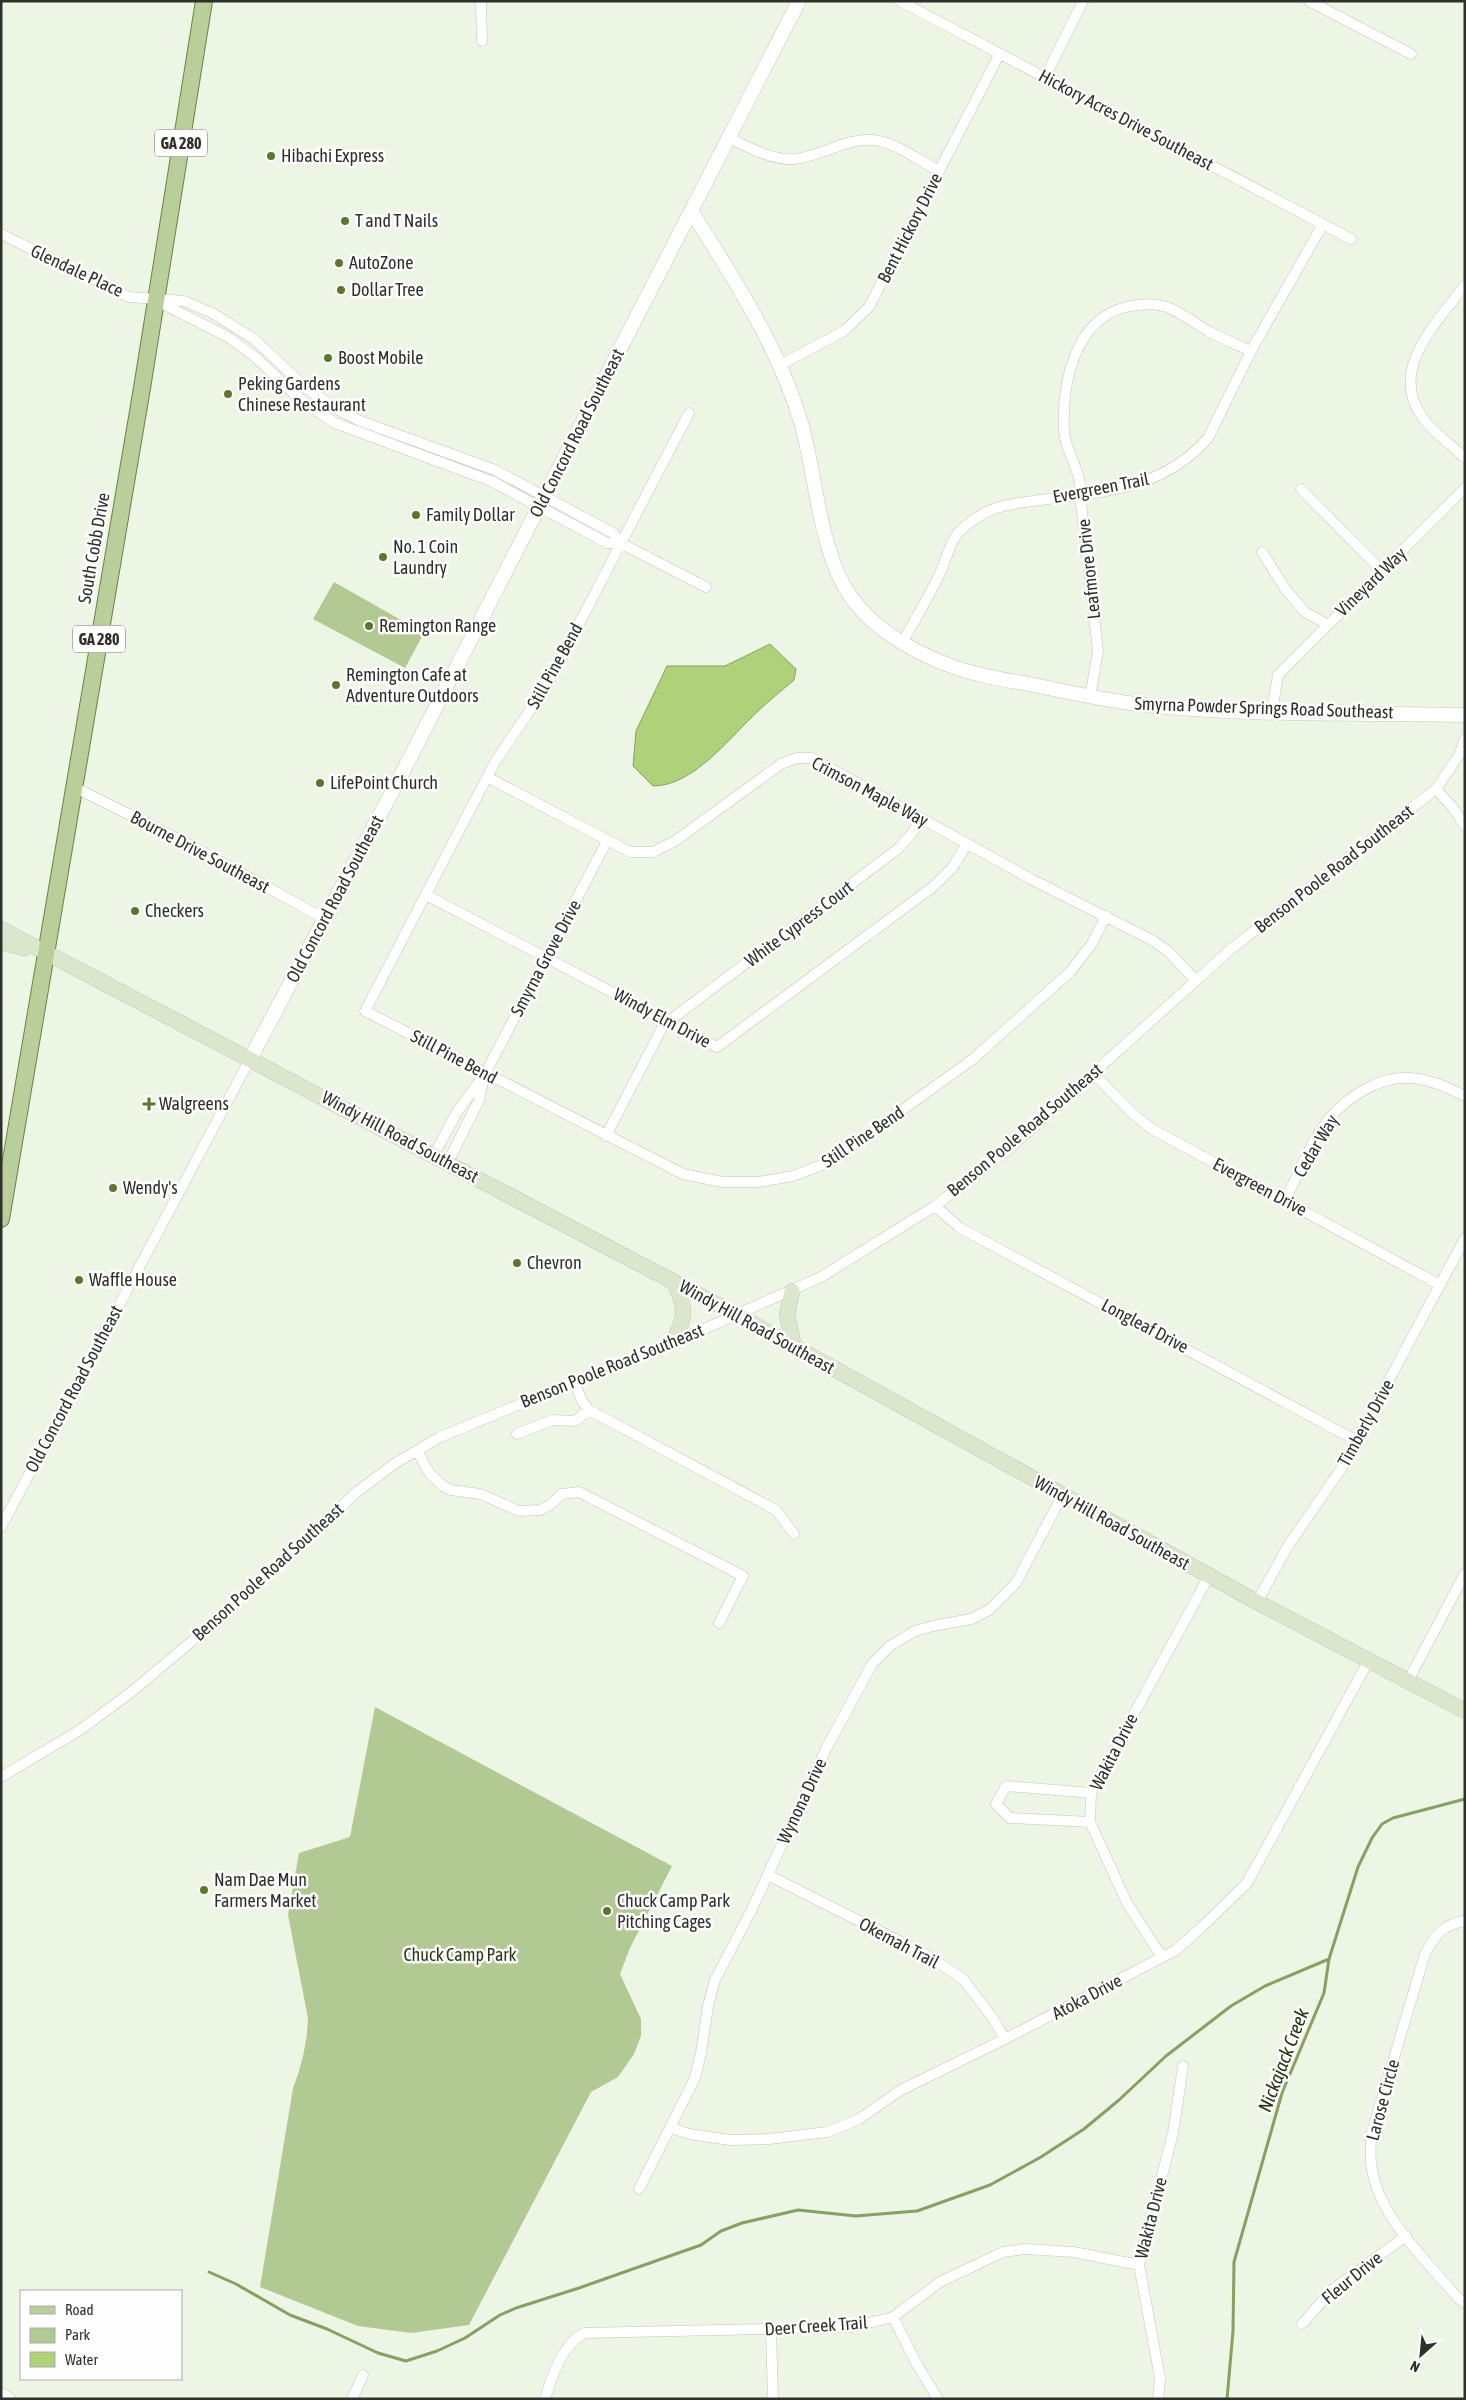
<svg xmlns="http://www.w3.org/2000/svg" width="1466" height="2400" viewBox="0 0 1466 2400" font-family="'Asap Condensed',sans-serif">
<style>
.green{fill:#b2c993}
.water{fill:#aed17a;stroke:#88a162}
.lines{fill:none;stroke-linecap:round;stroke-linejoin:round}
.stream{stroke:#88a162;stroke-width:3}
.minor-casing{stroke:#c0c7b7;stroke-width:11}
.tertiary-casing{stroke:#c0c7b7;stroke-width:15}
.secondary-casing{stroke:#c0c7b7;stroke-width:16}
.primary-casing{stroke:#6a8247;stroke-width:18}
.minor{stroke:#fff;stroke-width:10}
.tertiary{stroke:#fff;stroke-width:14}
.secondary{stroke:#dce6cc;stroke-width:15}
.primary{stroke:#b9ce9a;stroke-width:16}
.poi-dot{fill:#5b772b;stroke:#fefefe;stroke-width:2}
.labels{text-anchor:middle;stroke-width:5;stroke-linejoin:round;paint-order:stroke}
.shield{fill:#fefefe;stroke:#6c6e6a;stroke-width:1}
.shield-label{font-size:16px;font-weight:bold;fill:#2e312b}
.street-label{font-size:18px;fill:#2e312b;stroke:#fefefe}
.poi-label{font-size:18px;fill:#2e312b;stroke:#fefefe;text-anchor:start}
.park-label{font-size:18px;fill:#2a3814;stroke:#fefefe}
.water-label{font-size:19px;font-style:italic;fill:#26330f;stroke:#fefefe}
</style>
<rect width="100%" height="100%" fill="#edf5e4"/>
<path class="green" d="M334,582L424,633L405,668L313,619Z
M375,1707L672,1866L630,1948L620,1974L641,2019V2036L634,2054L618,2077L591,2092L469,2325L411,2333L358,2326L260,2287L293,2088C302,2065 307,2043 308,2018L288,1915L299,1853L350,1837Z"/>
<path class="water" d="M770,644L796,669L794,680C780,692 766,703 753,716C727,741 692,786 653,786L633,766L636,731L667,666H725Z"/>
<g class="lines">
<path class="stream" d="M209,2272L236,2284L290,2315L327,2329L378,2353L406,2361L437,2351L465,2338L500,2315L516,2308L579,2288L701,2245L721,2231L742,2223L798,2210L856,2216L917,2211L990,2185L1041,2157L1084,2129L1119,2100L1166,2056L1231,2006L1265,1986L1329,1959
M1227,2399L1233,2331L1234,2262L1282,2093L1324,1993L1329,1959L1358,1867L1372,1838L1382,1824L1393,1818L1465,1799"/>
<defs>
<path id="minor" d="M481,1L482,41
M900,1L1351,239
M1309,1L1411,54
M1045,77L1083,1
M729,138C747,147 774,161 795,159C822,156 845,138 873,140C896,142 919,161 939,171
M1,234L129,297L184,301L214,314L254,339L306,388L337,409L360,421L495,470L613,533L620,543L706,587
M1465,285C1437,323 1387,370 1423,418C1434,433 1451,445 1465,458
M161,303L228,337L254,356L302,401L335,423L491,481L607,543H620
M780,365L844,331L869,307L999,55
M689,413L547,685L495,762L365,1011L683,1174L722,1182H759L793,1176L830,1162L973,1059L1070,972L1091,945L1106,916
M1301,489L1383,572
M1262,552L1286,590L1305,612L1328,625
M903,641C916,618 930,595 941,571C946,560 950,542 958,533C986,504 1011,504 1048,499C1110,491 1164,488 1208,438L1251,351L1323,224
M1090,697L1098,651L1080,495C1083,472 1065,453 1064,430C1062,384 1074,320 1126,307C1139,304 1154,303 1167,307C1183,313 1195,324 1210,332C1223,339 1238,345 1251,351
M1272,712L1278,675L1465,488
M487,777L630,852H653L675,841L781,764L797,758H812L1031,879L1152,940L1169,952L1196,981
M74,787L192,846L325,919
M1436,789L1453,808L1465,826
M426,895L717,1047L934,886L952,868L967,844
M669,1021L899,848L913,832L921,818
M1093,1073L1133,1114L1152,1129L1440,1285
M606,1136L666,1020
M434,1155L457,1112L485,1074L607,841
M448,1162L479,1100L484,1077
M1285,1200C1299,1174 1310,1142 1329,1119C1347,1097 1381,1075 1411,1078C1430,1079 1448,1088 1465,1096
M935,1206L960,1228L1357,1441
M574,1381L582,1401L589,1410L776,1510L794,1534
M517,1434L552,1420L575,1421L589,1410
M417,1451L430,1474L443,1486L451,1490L480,1494L519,1511L540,1510L550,1505L562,1494L579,1492L743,1576L719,1623
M1,1527L250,1059
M1257,1602L1288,1546L1343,1466L1465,1238
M1408,1681L1465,1573
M1,1777L80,1730L130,1693L216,1621L357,1492L394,1464L440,1437L704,1329L821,1277L935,1206L1008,1150L1231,949L1436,789L1459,755L1465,739
M1090,1822L1010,1818L996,1804L1006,1786L1091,1793
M768,1875L927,1955L963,1979L992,2017L1005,2039
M1465,1921C1442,1925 1436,1934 1425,1954L1371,2135C1371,2144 1370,2153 1371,2162C1376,2215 1425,2259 1458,2298L1465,2303
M1162,1957L1127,1903L1090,1822L1091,1793L1209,1576
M671,2128L689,2134L730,2140L769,2139L827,2132L859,2119L901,2090L1005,2039L1176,1950L1203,1926L1247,1883L1369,1660
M639,2189L695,2078L701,2053L708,2006L715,1980L751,1911L826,1749L872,1664L890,1646L915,1631L933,1626L971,1619L989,1610L1016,1583L1062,1496
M893,2317L915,2361L938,2399
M1302,2324L1333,2289L1406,2236
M771,2330L773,2399
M352,2399L363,2375
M545,2399C552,2376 562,2345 584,2333L852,2327L893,2317L940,2282L1003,2252L1025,2249L1074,2252L1139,2265
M1158,2399L1160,2378L1139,2265L1173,2133L1183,2066"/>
<path id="tertiary" d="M692,212C733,278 777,344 800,419C816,473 817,534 843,584C864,624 910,651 951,666C978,676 1007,680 1034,685C1071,693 1108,701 1145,705C1251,716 1358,713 1465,715
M250,1059L399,779L799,1
M1,2395L8,2399"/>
<path id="secondary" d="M1,929L737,1315L1257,1602L1465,1711
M1,942L24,948
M792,1291L787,1315L794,1347
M673,1341C687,1316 686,1308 674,1282"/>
<path id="primary" d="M1,1219L142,388L204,1"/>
</defs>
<use href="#minor" class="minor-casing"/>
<use href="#tertiary" class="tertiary-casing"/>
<use href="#secondary" class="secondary-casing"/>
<use href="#primary" class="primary-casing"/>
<use href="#minor" class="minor"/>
<use href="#tertiary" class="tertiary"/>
<use href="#secondary" class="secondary"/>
<use href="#primary" class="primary"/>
</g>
<g class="poi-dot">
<circle cx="271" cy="156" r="5"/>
<circle cx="345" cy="221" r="5"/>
<circle cx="339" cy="263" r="5"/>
<circle cx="341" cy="290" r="5"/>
<circle cx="328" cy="358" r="5"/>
<circle cx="228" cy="394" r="5"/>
<circle cx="416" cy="515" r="5"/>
<circle cx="383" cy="557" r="5"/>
<circle cx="369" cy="626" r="5"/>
<circle cx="336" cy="685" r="5"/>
<circle cx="320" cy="783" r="5"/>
<circle cx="135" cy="911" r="5"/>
<path d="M146.5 1096.5h5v5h5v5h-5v5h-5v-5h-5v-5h5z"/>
<circle cx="113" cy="1188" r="5"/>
<circle cx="517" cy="1263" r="5"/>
<circle cx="79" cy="1280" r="5"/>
<circle cx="204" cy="1890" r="5"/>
<circle cx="607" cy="1911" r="5"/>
</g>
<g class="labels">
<g class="shield">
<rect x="155" y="129.5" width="52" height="27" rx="4"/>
<rect x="73" y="625.5" width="52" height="27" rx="4"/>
</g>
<g class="shield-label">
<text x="181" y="149">GA 280</text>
<text x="99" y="645">GA 280</text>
</g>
<g class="street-label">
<text transform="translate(1126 120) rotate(28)" y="6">Hickory Acres Drive Southeast</text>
<text transform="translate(910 228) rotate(-63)" y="6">Bent Hickory Drive</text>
<text transform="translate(77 271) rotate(25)" y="6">Glendale Place</text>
<text transform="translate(577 433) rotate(-63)" y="6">Old Concord Road Southeast</text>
<text transform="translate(1101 488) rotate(-11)" y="6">Evergreen Trail</text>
<text transform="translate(94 548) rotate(-80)" y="6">South Cobb Drive</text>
<text transform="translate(1089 569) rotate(-96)" y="6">Leafmore Drive</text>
<text transform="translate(1371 582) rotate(-44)" y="6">Vineyard Way</text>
<text transform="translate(555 666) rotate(-61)" y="6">Still Pine Bend</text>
<text transform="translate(1264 708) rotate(2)" y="6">Smyrna Powder Springs Road Southeast</text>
<text transform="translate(870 792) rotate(28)" y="6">Crimson Maple Way</text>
<text transform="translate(200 852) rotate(28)" y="6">Bourne Drive Southeast</text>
<text transform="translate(1334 869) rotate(-38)" y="6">Benson Poole Road Southeast</text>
<text transform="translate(335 899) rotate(-62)" y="6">Old Concord Road Southeast</text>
<text transform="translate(799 924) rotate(-37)" y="6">White Cypress Court</text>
<text transform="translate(546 958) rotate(-62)" y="6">Smyrna Grove Drive</text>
<text transform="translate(662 1018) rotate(28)" y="6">Windy Elm Drive</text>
<text transform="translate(454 1057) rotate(28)" y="6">Still Pine Bend</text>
<text transform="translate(1025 1130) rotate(-40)" y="6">Benson Poole Road Southeast</text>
<text transform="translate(400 1137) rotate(28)" y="6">Windy Hill Road Southeast</text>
<text transform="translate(863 1137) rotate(-34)" y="6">Still Pine Bend</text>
<text transform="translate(1316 1146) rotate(-59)" y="6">Cedar Way</text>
<text transform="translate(1260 1187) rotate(28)" y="6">Evergreen Drive</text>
<text transform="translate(1145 1326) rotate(28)" y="6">Longleaf Drive</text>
<text transform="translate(757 1327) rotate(29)" y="6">Windy Hill Road Southeast</text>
<text transform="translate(612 1366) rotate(-22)" y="6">Benson Poole Road Southeast</text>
<text transform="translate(74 1389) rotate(-62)" y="6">Old Concord Road Southeast</text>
<text transform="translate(1366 1423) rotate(-61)" y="6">Timberly Drive</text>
<text transform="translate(1112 1523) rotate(29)" y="6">Windy Hill Road Southeast</text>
<text transform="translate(268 1572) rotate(-42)" y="6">Benson Poole Road Southeast</text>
<text transform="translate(1114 1752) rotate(-63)" y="6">Wakita Drive</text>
<text transform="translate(802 1801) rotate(-65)" y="6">Wynona Drive</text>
<text transform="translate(899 1943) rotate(28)" y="6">Okemah Trail</text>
<text transform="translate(1087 1997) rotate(-28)" y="6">Atoka Drive</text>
<text transform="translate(1383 2100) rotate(-75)" y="6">Larose Circle</text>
<text transform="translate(1151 2218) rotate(-76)" y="6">Wakita Drive</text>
<text transform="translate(1352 2278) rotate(-39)" y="6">Fleur Drive</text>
<text transform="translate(816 2326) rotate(-4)" y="6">Deer Creek Trail</text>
</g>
<g class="poi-label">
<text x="281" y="162">Hibachi Express</text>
<text x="355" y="227">T and T Nails</text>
<text x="349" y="269">AutoZone</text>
<text x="351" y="296">Dollar Tree</text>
<text x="338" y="364">Boost Mobile</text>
<text x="238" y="390">Peking Gardens<tspan x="238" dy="21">Chinese Restaurant</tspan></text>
<text x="426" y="521">Family Dollar</text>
<text x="393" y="553">No. 1 Coin<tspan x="393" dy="21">Laundry</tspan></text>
<text x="379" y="632">Remington Range</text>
<text x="346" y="681">Remington Cafe at<tspan x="346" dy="21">Adventure Outdoors</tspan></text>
<text x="330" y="789">LifePoint Church</text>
<text x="145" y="917">Checkers</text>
<text x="159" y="1110">Walgreens</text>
<text x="123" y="1194">Wendy's</text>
<text x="527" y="1269">Chevron</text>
<text x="89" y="1286">Waffle House</text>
<text x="214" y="1886">Nam Dae Mun<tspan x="214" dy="21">Farmers Market</tspan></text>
<text x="617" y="1907">Chuck Camp Park<tspan x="617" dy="21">Pitching Cages</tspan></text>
</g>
<g class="park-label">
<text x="460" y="1961">Chuck Camp Park</text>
</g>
<g class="water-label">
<text transform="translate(1283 2060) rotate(-69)" y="7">Nickajack Creek</text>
</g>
</g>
<rect width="1466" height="2400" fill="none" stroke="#2e312b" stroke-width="5"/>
<rect x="20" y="2290" width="162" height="90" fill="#fefefe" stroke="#abacaa"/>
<rect x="30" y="2306" width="25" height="8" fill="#b9ce9a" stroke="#abacaa"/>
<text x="65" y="2315" font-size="15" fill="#2e312b">Road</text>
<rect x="30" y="2328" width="25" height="15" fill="#b2c993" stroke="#abacaa"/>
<text x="65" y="2340" font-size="15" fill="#2e312b">Park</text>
<rect x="30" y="2352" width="25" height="15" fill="#aed17a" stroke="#abacaa"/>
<text x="65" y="2365" font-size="15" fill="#2e312b">Water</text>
<g transform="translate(1421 2355) rotate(207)" stroke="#fefefe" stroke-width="4" paint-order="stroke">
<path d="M0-4L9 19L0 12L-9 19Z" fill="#2e312b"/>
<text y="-8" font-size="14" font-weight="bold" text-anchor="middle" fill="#2e312b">N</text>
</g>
</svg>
